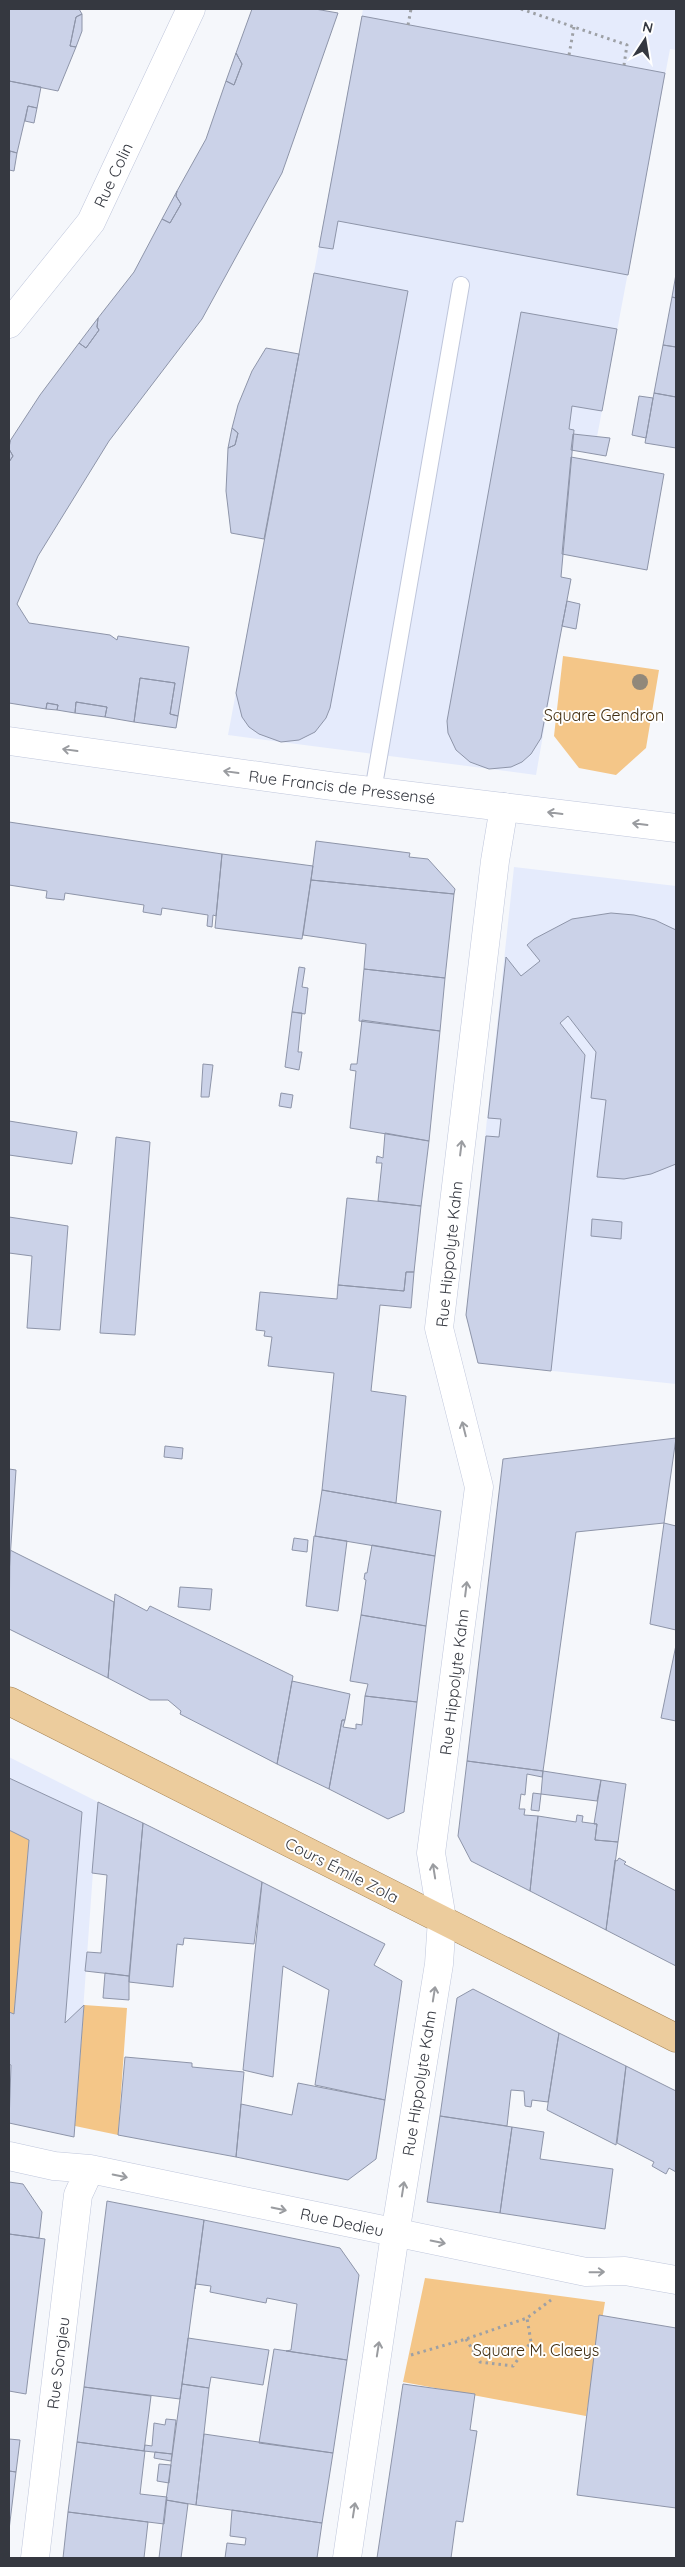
<svg xmlns="http://www.w3.org/2000/svg" width="685" height="2567" viewBox="0 0 685 2567" font-family="Quicksand,sans-serif">
<style>
.built{fill:#e5ebfc}
.green{fill:#f4c688}
.building{fill:#cbd2e8;stroke:#8e95a9}
.lines{fill:none;stroke-linecap:round;stroke-linejoin:round}
.service-casing{stroke:#bfc6db;stroke-width:18}
.minor-casing{stroke:#bfc6db;stroke-width:29}
.tertiary-casing{stroke:#bfc6db;stroke-width:29}
.primary-casing{stroke:#a48252;stroke-width:29}
.path{stroke:#9da0a5;stroke-width:3;stroke-dasharray:2.5 4;stroke-linecap:butt}
.service{stroke:#fff;stroke-width:16}
.minor{stroke:#fff;stroke-width:28}
.tertiary{stroke:#fff;stroke-width:28}
.primary{stroke:#eccc9d;stroke-width:28}
.tree{fill:#91887a}
.oneway{stroke:#9a9ca0}
.labels{text-anchor:middle;stroke-width:4;stroke-linejoin:round;paint-order:stroke}
.street-label{font-size:16px;fill:#353840;stroke:#fff}
.park-label{font-size:16px;fill:#402d10;stroke:#fff}
</style>
<rect width="100%" height="100%" fill="#f5f7fb"/>
<path class="built" d="M363,9H676V50L670,49L597,437L573,434L561,577L571,579L567,601L580,604L576,629L562,627L536,775L228,735Z
M514,867L676,886V1384L478,1363L466,1315Z
M9,1757L98,1802L74,2137L9,2121Z"/>
<path class="green" d="M563,656L659,670L646,748L616,775L579,768L554,736Z
M9,1830L29,1840L14,2014L9,2012Z
M84,2005L127,2008L118,2135L75,2126Z
M425,2278L605,2302L586,2416L403,2382Z"/>
<path class="building" d="M9,9H79L82,14L76,17L70,46L76,47L58,91L9,81Z
M252,9H315L338,13L282,173L202,319L109,441L38,556L17,604L29,623L110,635L117,640L118,636L189,647L178,716L170,714L175,683L140,678L134,722L105,717L107,707L76,702L75,713L57,710L58,705L47,703L46,709L9,703V462L13,456L9,449L10,441L40,395L79,343L86,348L99,330L97,327L98,318L134,272L162,219L170,223L181,204L176,196L177,191L206,139L226,81L234,85L242,64L236,53Z
M82,14V31L76,47L70,46L76,17Z
M362,16L665,73L628,275L338,221L333,249L319,247Z
M236,53L242,64L234,85L226,81Z
M9,81L41,87L37,108L28,106L17,153L10,151L9,156Z
M28,106L37,108L34,123L25,121Z
M10,151L17,153L14,171L9,170Z
M177,191L176,196L181,204L170,223L162,219Z
M314,273L408,291L330,708L326,718L315,732L299,740L281,742L259,734L249,727L242,717L236,693Z
M676,274V298L672,297Z
M672,297L676,298V347L663,345Z
M521,312L617,329L602,411L572,406L569,429L574,430L561,577L571,579L541,738L531,754L522,762L511,767L489,769L470,762L456,750L448,733L447,721Z
M98,318L97,327L99,330L86,348L79,343Z
M663,345L676,347V397L654,393Z
M266,348L299,354L264,539L231,533L226,491L228,448L235,445L238,433L232,428L238,405L252,371Z
M654,393L676,397V448L645,443Z
M639,396L653,398L646,438L632,435Z
M232,428L238,433L235,445L228,448Z
M573,434L610,438L606,456L571,450Z
M10,441L9,449L13,456L9,462V444Z
M571,457L664,474L647,570L562,554Z
M567,601L580,604L576,629L562,626Z
M140,678L175,683L170,714L178,716L176,728L134,722Z
M76,702L107,707L105,717L75,713Z
M47,703L58,705L57,710L46,709Z
M9,822L222,854L216,916L213,915L212,927L207,926L208,915L162,908L161,915L143,912L144,905L65,893L64,900L46,898L47,891L9,885Z
M316,841L410,853L409,857L428,859L455,889L454,894L311,880Z
M222,854L313,866L302,939L215,928Z
M311,880L454,894L445,978L364,969L366,944L303,935Z
M611,913L634,915L655,920L676,930V1164L651,1174L624,1179L597,1177L606,1100L591,1098L596,1052L568,1016L560,1023L585,1055L551,1371L478,1363L466,1315L486,1136L499,1137L501,1119L488,1118L506,957L521,976L540,961L527,945L534,939L572,919Z
M299,967L305,968L302,987L308,988L305,1014L292,1012Z
M364,969L445,978L440,1031L359,1021Z
M292,1012L302,1013L298,1052H302L299,1070L285,1067Z
M362,1020L440,1031L429,1141L350,1128L356,1071L350,1070L351,1064H357Z
M203,1064L213,1065L209,1097H201Z
M281,1093L293,1095L291,1108L279,1106Z
M9,1121L77,1132L72,1164L9,1155Z
M385,1133L429,1141L421,1206L378,1201L382,1163H376L377,1156L383,1158Z
M116,1137L150,1142L135,1335L100,1333Z
M347,1198L421,1206L414,1272H406L404,1291L338,1285Z
M9,1217L68,1226L60,1330L27,1328L32,1256L9,1253Z
M592,1219L622,1222L621,1239L591,1236Z
M406,1272H414L411,1308L380,1305L371,1391L406,1396L396,1503L322,1490L334,1373L268,1366L272,1337L264,1336L265,1331L256,1330L260,1292L337,1299L338,1285L404,1291Z
M676,1438L664,1523L576,1532L543,1771L467,1761L503,1459Z
M165,1446L183,1448L182,1459L164,1457Z
M9,1469L16,1470L9,1574Z
M322,1490L441,1511L435,1556L315,1536Z
M664,1523L676,1526V1630L650,1624Z
M314,1536L347,1541L338,1611L306,1606Z
M294,1538L308,1540L307,1552L292,1550Z
M372,1545L435,1556L426,1626L361,1615L366,1580L364,1579L365,1573H367Z
M10,1550L114,1602L108,1678L9,1629Z
M180,1587L212,1589L210,1610L178,1607Z
M115,1594L147,1611L150,1606L293,1676L277,1764L180,1714L181,1711L168,1700H150L108,1678Z
M361,1615L426,1626L417,1702L365,1696L368,1684L350,1681Z
M676,1645V1721L661,1718Z
M292,1681L350,1694L345,1720H342L329,1789L277,1764Z
M365,1696L417,1702L404,1812L388,1819L329,1789L342,1720H345L343,1727L356,1729V1724L362,1725Z
M467,1761L543,1771L542,1777L527,1774L525,1795L521,1794L519,1809H525L524,1815L538,1816L530,1891L471,1861L458,1836Z
M543,1771L601,1780L597,1801L541,1794Z
M9,1778L82,1812L65,2023L84,2005L74,2137L9,2123L11,2065L9,2064V2012L14,2014L29,1840L9,1830Z
M601,1780L626,1784L618,1842L595,1840L597,1824H594Z
M533,1793L541,1794L539,1811L531,1810Z
M98,1802L143,1823L129,1976L85,1971L87,1952L101,1953L107,1875L92,1873Z
M577,1815L583,1816L582,1822L597,1824L595,1840L618,1842L606,1930L530,1891L538,1816L576,1822Z
M143,1823L262,1882L254,1944L184,1938L183,1945L177,1944L173,1987L129,1982Z
M619,1858L626,1862L624,1864L676,1891V1966L606,1930L615,1860L617,1861Z
M262,1882L385,1944L374,1965L402,1981L385,2100L315,2085L329,1990L283,1966L273,2077L243,2070Z
M105,1973L129,1976V2000L103,1998Z
M473,1989L559,2033L548,2102L532,2100L531,2107L525,2106L524,2091L511,2090L507,2126L440,2116L457,1998Z
M559,2033L626,2066L616,2145L547,2110Z
M125,2057L192,2063V2067L244,2072L236,2157L118,2135Z
M626,2066L676,2091V2172L669,2168L666,2174L652,2166L654,2162L617,2143Z
M298,2083L385,2100L376,2159L348,2180L236,2157L241,2104L292,2115Z
M440,2116L512,2127L500,2213L427,2202Z
M512,2127L544,2132L540,2159L613,2169L605,2229L500,2213Z
M9,2182L23,2184L42,2212L39,2238L9,2234Z
M107,2201L204,2220L180,2399L84,2387Z
M204,2220L340,2248L359,2275L347,2360L286,2351L291,2350L297,2304L267,2298L266,2303L210,2292L211,2286L196,2284L195,2289Z
M9,2234L45,2239L26,2394L9,2391Z
M599,2315L676,2328V2508L577,2495Z
M188,2338L269,2350L263,2385L211,2377L209,2388L182,2384Z
M274,2349L347,2360L333,2453L259,2443Z
M182,2384L209,2388L196,2505L166,2500Z
M403,2384L475,2394L470,2430L477,2431L463,2522L456,2521L451,2558H377Z
M84,2387L151,2396L144,2451L77,2442Z
M166,2419L176,2420L172,2454L144,2451L145,2445L152,2446L154,2423L165,2425Z
M204,2434L333,2453L322,2523L196,2505Z
M9,2439L20,2440L16,2472L9,2471Z
M77,2442L145,2451L140,2494L167,2497L164,2524L68,2512Z
M155,2452L172,2454L171,2461L154,2458Z
M159,2464L171,2465L169,2483L157,2481Z
M9,2471L16,2472L9,2530Z
M166,2500L188,2504L181,2558H159Z
M232,2510L322,2523L317,2558H225L227,2543L245,2545L246,2538L230,2536Z
M68,2512L148,2522L144,2558H63Z"/>
<g class="lines">
<defs>
<path id="service" d="M373,791L461,285"/>
<path id="minor" d="M9,2156L54,2166L90,2169L586,2272L625,2271L676,2280
M35,2558L78,2195L90,2169
M347,2558L395,2234L439,1964L442,1919L431,1853L479,1487L439,1328L495,861L504,807"/>
<path id="tertiary" d="M9,324L91,222L191,9
M9,741L331,786L676,828"/>
<path id="primary" d="M9,1701L676,2038"/>
</defs>
<use href="#service" class="service-casing"/>
<use href="#minor" class="minor-casing"/>
<use href="#tertiary" class="tertiary-casing"/>
<use href="#primary" class="primary-casing"/>
<path class="path" d="M521,9L627,45L624,65
M408,25L411,9
M569,55L574,27
M466,2339L480,2362L513,2366L531,2342L527,2318
M411,2355L466,2339L527,2318L551,2300"/>
<use href="#service" class="service"/>
<use href="#minor" class="minor"/>
<use href="#tertiary" class="tertiary"/>
<use href="#primary" class="primary"/>
</g>
<circle class="tree" cx="640" cy="682" r="8"/>
<defs><path id="oneway-shaft" d="M-6 0H5M1.5-3L5.5 0L1.5 3" fill="none" stroke-width="1.6" stroke-linecap="round" stroke-linejoin="round" transform="scale(1.25)"/></defs>
<g class="oneway">
<use href="#oneway-shaft" transform="translate(70 750) rotate(-172)"/>
<use href="#oneway-shaft" transform="translate(231 772) rotate(-172)"/>
<use href="#oneway-shaft" transform="translate(555 813) rotate(-173)"/>
<use href="#oneway-shaft" transform="translate(640 824) rotate(-173)"/>
<use href="#oneway-shaft" transform="translate(461 1148) rotate(-83)"/>
<use href="#oneway-shaft" transform="translate(464 1429) rotate(-104)"/>
<use href="#oneway-shaft" transform="translate(466 1589) rotate(-83)"/>
<use href="#oneway-shaft" transform="translate(434 1871) rotate(-99)"/>
<use href="#oneway-shaft" transform="translate(434 1994) rotate(-81)"/>
<use href="#oneway-shaft" transform="translate(120 2176) rotate(12)"/>
<use href="#oneway-shaft" transform="translate(403 2189) rotate(-81)"/>
<use href="#oneway-shaft" transform="translate(279 2209) rotate(12)"/>
<use href="#oneway-shaft" transform="translate(438 2242) rotate(11)"/>
<use href="#oneway-shaft" transform="translate(597 2272) rotate(-1)"/>
<use href="#oneway-shaft" transform="translate(378 2349) rotate(-81)"/>
<use href="#oneway-shaft" transform="translate(354 2510) rotate(-81)"/>
</g>
<g class="labels">
<g class="street-label">
<text transform="translate(113 175) rotate(-65)" y="6">Rue Colin</text>
<text transform="translate(342 787) rotate(7)" y="6">Rue Francis de Pressensé</text>
<text transform="translate(449 1254) rotate(-84)" y="6">Rue Hippolyte Kahn</text>
<text transform="translate(454 1682) rotate(-83)" y="6">Rue Hippolyte Kahn</text>
<text transform="translate(342 1870) rotate(27)" y="6">Cours Émile Zola</text>
<text transform="translate(419 2083) rotate(-81)" y="6">Rue Hippolyte Kahn</text>
<text transform="translate(342 2222) rotate(12)" y="6">Rue Dedieu</text>
<text transform="translate(58 2363) rotate(-83)" y="6">Rue Songieu</text>
</g>
<g class="park-label">
<text x="604" y="721">Square Gendron</text>
<text x="536" y="2356">Square M. Claeys</text>
</g>
</g>
<rect width="685" height="2567" fill="none" stroke="#353840" stroke-width="20"/>
<g transform="translate(645 40) rotate(12)" stroke="#ffffff" stroke-width="4" paint-order="stroke">
<path d="M0-4L9 19L0 12L-9 19Z" fill="#353840"/>
<text y="-8" font-size="14" font-weight="bold" text-anchor="middle" fill="#353840">N</text>
</g>
</svg>
